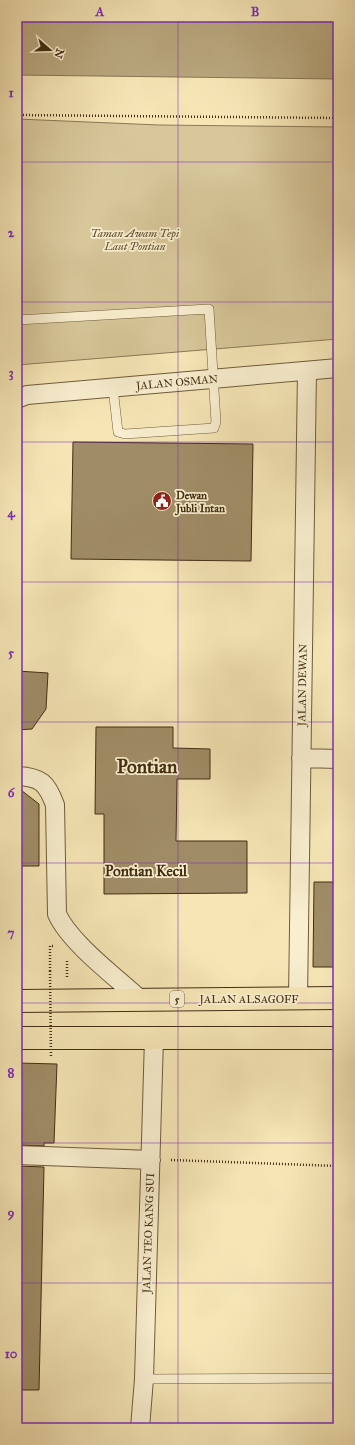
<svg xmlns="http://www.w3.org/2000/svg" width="355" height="1445" viewBox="0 0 355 1445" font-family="'IM FELL Great Primer',serif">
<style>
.green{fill:#d7c79a;stroke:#8c7a56}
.water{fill:#b9a77e;stroke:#897653}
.building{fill:#a08d67;stroke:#422d12}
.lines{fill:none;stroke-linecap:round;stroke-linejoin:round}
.service-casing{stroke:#6f5b3b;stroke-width:10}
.minor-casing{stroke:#6f5b3b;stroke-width:20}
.trunk-casing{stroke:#422d12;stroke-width:24}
.path{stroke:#422d12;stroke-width:2.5;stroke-dasharray:1 2;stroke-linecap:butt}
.service{stroke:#f9efd0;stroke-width:9}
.minor{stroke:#f9efd0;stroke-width:18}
.trunk{stroke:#f6e6b6;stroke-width:22}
.path-bridge{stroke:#422d12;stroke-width:2.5;stroke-dasharray:1 2;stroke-linecap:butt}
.grid{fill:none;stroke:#7b2cbf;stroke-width:1;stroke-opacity:0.55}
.labels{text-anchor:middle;stroke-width:3.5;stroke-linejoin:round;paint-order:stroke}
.shield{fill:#f9efd0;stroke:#79674b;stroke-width:1}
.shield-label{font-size:10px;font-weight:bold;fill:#422d12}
.park-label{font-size:11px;font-style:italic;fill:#604c2d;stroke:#f9efd0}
.street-label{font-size:11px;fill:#422d12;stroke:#f9efd0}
.poi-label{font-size:11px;font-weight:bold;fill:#422d12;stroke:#f9efd0;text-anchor:start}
.district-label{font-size:15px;font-weight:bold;fill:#422d12;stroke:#f9efd0}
.town-label{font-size:19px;font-weight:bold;fill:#422d12;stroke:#f9efd0}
.neatline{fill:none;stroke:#7b2cbf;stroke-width:1.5}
.grid-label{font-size:13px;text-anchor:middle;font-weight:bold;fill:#7b2cbf}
</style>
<rect width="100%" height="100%" fill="#f6e6b6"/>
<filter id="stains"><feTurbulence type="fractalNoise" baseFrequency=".005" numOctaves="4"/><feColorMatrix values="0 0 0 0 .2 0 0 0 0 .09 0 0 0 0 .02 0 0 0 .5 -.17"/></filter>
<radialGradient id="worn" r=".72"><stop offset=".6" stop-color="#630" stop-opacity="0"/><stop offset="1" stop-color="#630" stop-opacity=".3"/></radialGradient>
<path class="green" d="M17,119L159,125L338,127V339L17,365Z"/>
<path class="water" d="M17,17H338V79L17,75Z"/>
<path class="building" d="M73,442L253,444L251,561L71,559Z
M17,671L48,673L46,709L32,729L17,730Z
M96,727H173V748L210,749V779H177L176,841H247V893L104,894V814H95Z
M17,787L39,804V866H17Z
M314,882H338V967H313Z
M17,1063L57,1064L54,1143H44V1146L17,1145Z
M17,1166L44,1167L39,1390H17Z"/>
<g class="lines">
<defs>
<path id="service" d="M17,320L209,309L216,422L214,428L125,434L118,432L113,388
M337,1378L338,1412
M144,1379L338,1378"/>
<path id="minor" d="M17,399L27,395L338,368
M301,758L338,759
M17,776C41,777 47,783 55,805L57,914C70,943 116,977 141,1000
M298,998L307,371
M17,1155L151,1160
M140,1428L144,1379L154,1038"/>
<path id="trunk" d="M17,1001L338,998
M17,1038H338"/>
</defs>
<use href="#service" class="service-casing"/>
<use href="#minor" class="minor-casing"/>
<use href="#trunk" class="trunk-casing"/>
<path class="path" d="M17,115L338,118
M67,961V978
M50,971V946H53
M171,1160L338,1166"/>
<use href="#service" class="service"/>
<use href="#minor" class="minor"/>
<use href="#trunk" class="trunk"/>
<path class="path-bridge" d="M50,971L51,1057"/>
</g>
<path class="grid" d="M178,17V1428M17,162H338M17,302H338M17,442H338M17,582H338M17,722H338M17,863H338M17,1003H338M17,1143H338M17,1283H338"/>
<defs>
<symbol id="civic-disc" viewBox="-11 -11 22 22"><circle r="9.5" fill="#8f2418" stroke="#f9efd0"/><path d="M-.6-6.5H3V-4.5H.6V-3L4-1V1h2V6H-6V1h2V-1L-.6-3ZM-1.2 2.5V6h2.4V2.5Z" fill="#fff"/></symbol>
</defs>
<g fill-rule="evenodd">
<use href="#civic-disc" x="151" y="490" width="22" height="22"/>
</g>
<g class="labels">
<rect class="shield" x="170" y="991" width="14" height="16" rx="3"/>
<g class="shield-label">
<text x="177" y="1003">5</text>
</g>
<g class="park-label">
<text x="135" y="237">Taman Awam Tepi<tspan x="135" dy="13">Laut Pontian</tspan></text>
</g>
<g class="street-label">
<text transform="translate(177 382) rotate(-5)" y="4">JALAN OSMAN</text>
<text transform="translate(302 685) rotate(-89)" y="4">JALAN DEWAN</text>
<text x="249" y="1003">JALAN ALSAGOFF</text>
<text transform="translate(148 1233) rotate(-88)" y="4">JALAN TEO KANG SUI</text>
</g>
<g class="poi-label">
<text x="176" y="499">Dewan<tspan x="176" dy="13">Jubli Intan</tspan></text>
</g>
<g class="district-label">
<text x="146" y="876">Pontian Kecil</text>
</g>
<g class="town-label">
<text x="147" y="773">Pontian</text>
</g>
</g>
<rect width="355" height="1445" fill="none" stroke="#f6e6b6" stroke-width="44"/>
<g transform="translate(50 50) rotate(110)" stroke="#f9efd0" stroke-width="3" paint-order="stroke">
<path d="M0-3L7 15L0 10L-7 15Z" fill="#422d12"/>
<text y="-6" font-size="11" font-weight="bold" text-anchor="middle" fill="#422d12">N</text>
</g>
<rect x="22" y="22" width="311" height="1401" class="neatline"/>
<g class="grid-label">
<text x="100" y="16">A</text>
<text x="255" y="16">B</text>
<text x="11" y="97">1</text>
<text x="11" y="237">2</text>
<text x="11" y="377">3</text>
<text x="11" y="517">4</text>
<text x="11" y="657">5</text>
<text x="11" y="797">6</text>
<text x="11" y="937">7</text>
<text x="11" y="1077">8</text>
<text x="11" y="1217">9</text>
<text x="11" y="1358">10</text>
</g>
<rect width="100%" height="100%" filter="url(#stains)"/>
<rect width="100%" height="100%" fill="url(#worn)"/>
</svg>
